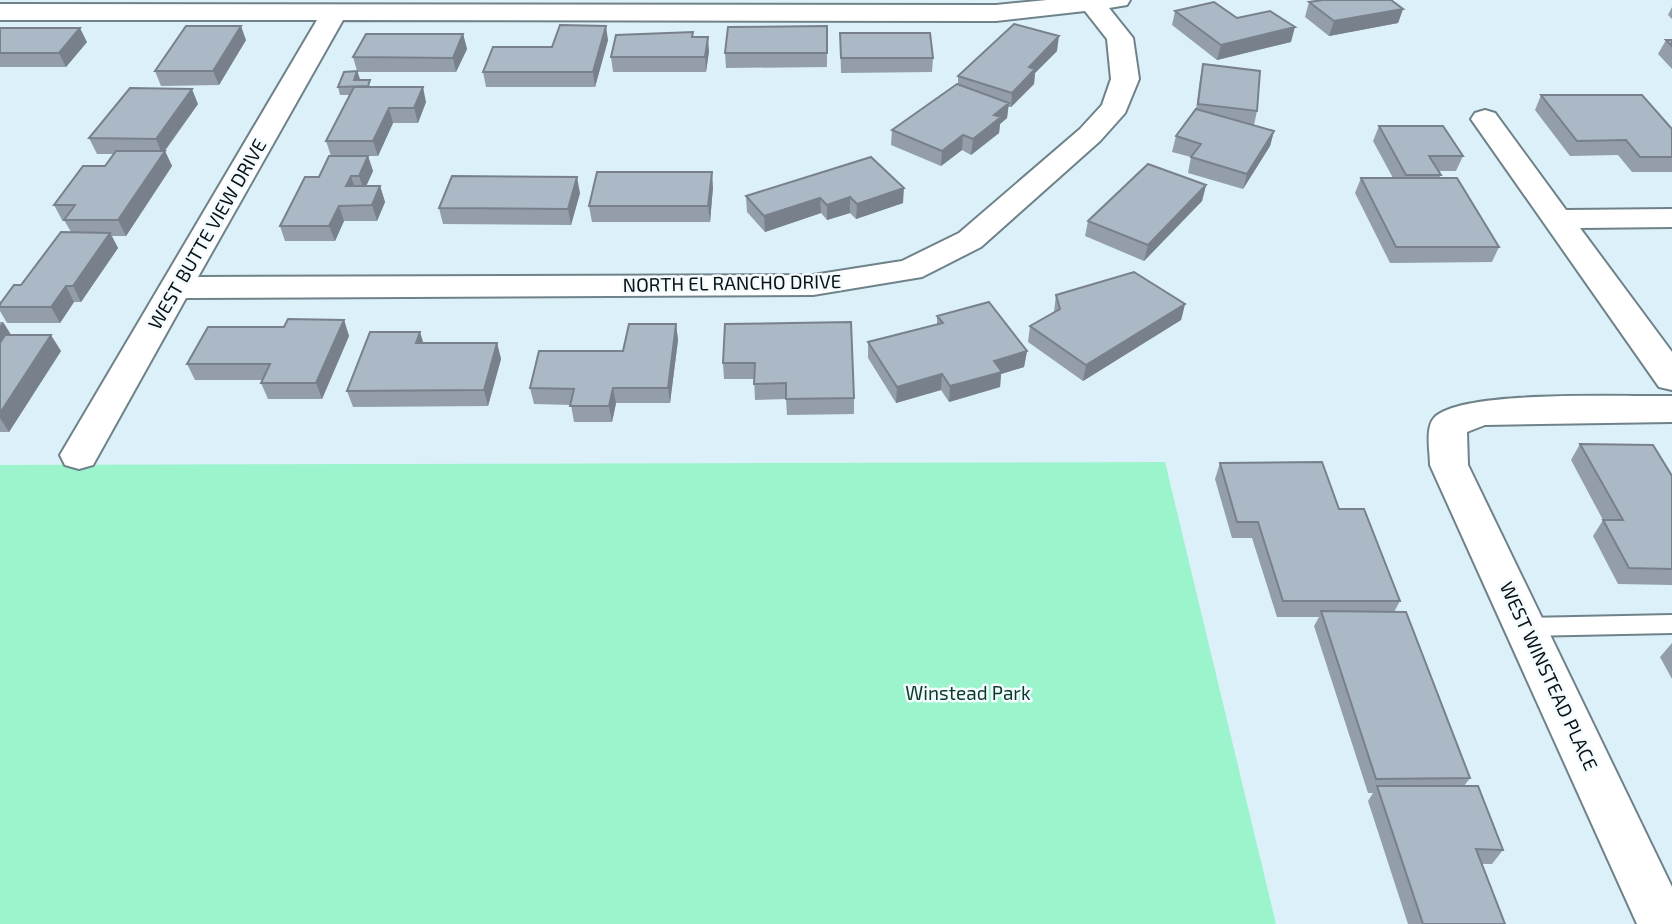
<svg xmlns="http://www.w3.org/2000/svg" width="1672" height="924" viewBox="0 0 1672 924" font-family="'Exo 2',sans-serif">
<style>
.green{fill:#9cf4cd}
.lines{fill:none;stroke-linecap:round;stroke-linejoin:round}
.lane-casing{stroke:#6f8289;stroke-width:4}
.street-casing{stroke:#6f8289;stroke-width:4}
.lane{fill:#fff;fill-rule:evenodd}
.street{fill:#fff;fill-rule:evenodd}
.wall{fill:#939eaa}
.shaded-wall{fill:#78818b}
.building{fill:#abb8c6;stroke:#78818b;stroke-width:2}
.labels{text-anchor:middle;stroke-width:5;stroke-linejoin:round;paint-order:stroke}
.street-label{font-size:19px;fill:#0b1215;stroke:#f3fbfe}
.park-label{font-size:19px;fill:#093b29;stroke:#f3fbfe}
</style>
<rect width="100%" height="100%" fill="#dbf0f8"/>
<path class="green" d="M1165,462L1276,924H0V465Z"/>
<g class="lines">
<defs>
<path id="lane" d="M1672,615V633L1526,636L1518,633L1515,627L1518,621L1526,618Z"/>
<path id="street" d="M1047,0H1130L1127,5L1109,8L1133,38L1139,79L1125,113L1100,141L981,247L922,277L813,295L186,298L93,465L79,469L65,465L60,455L317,20H0V4L996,5ZM1085,11L1107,39L1111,79L1102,105L1080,129L959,233L902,261L813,275L198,277L343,20L996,21Z
M1485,110L1495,113L1566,210L1672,209V227L1580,228L1672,352V390L1659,387L1471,119L1475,113Z
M1672,396V422L1485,425L1467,432L1468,465L1672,887V924H1637L1430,465C1430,452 1425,428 1434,418C1459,389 1629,397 1672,396Z"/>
</defs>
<use href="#lane" class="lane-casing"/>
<use href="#street" class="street-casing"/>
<use href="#lane" class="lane"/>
<use href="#street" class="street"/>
</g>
<path class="wall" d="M1309,2L1403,9L1398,23L1329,36L1305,17Z
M1672,7V19L1668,15Z
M1175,11L1237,18L1291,42L1217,60L1172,25Z
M827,26V67L726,68L725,53Z
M0,28L87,42L66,67H0Z
M693,32V37L709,51L706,72H613L611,57Z
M840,33L933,58L932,72L841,73Z
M463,34L467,49L456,72H358L359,80L372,87L426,102L418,123H393L378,156H368L373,171L366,186H380L385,202L377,221H344L335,241H285L280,226L319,177L331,156L326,141L350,95H340L338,87L357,71L353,57Z
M246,40L219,85L161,86L155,71Z
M608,40L595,87H486L483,72L552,47Z
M1666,40H1672V69L1658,54Z
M1057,51L1035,73L1034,84L1011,107H1008L1007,118L1000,124L999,133L971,155L962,150L941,166L891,145L892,130L958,84V76Z
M1203,64L1257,111L1254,125L1274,131L1270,146L1243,189L1188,173L1191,157L1172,152L1176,136L1196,109L1200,79Z
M1541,95L1672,129V172H1632L1618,155L1570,156L1535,110Z
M198,104L165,151L172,166L126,236H112L118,248L81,302H74L60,323H7L0,311V307L71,232L64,220H62L54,205L105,166L114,154H97L89,138Z
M1379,126L1463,156L1456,171H1439L1441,175L1439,178L1499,247L1492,262L1390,263L1355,193L1361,178H1393L1373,141Z
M871,157L903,203L856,219L850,213L827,220L821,213L765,232L747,212L746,196Z
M1206,185L1202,201L1144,261L1085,236L1088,221Z
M713,187L710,222H592L589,206Z
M580,193L571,225L443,224L439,208Z
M1056,295L1185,304L1181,320L1083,381L1028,342L1030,326L1054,312Z
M937,316L1027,351L1024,367L1001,374L1000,387L949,402L941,390L896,403L868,358V342L937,324Z
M344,320L349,336L322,399H268L261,383L263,380H195L187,364L284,327Z
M0,322H3L11,335L61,351L9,432H0Z
M676,324L678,340L670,403H616L612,422H574L571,405L534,404L530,388L623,351Z
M725,324L854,398V414L787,415L786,399L755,400L754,379H724L723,363Z
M424,343H497L501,359L488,406L353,407L347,391Z
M1580,444L1672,476V585L1618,584L1593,536L1603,520L1571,460Z
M1220,463L1339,509L1400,601L1394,612L1470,778L1464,786L1503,850L1492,864H1482L1505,924H1408L1368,801L1373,793H1368L1314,626L1319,617H1277L1252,538H1232L1215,479Z
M1672,643V679L1660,657Z"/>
<path class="shaded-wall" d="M1403,9L1398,23L1329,36L1334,21Z
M241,26L246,40L219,85L213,71Z
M606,26L608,40L595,87L593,72Z
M1295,27L1291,42L1217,60L1221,45Z
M80,28L87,42L66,67L59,53Z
M463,34L467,49L456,72L453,58Z
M1059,36L1057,51L1035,73L1034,84L1011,107L1012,93L1029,67Z
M708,37L709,51L706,72L705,57Z
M357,71L360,79L356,88L354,80Z
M423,87L426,102L418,123L414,108Z
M192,89L198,104L162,154L156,139Z
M1009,103L1007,118L1000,124L999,133L971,155L973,139L994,115Z
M389,108L393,123L378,156L373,141Z
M1274,131L1270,146L1243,189L1247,174Z
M963,135L962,150L941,166L942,151Z
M165,151L172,166L126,236L118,220Z
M368,156L373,171L364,191L359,176Z
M712,172L713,187L710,222L708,206Z
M351,176L356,191L346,186Z
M577,177L580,193L571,225L568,209Z
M1206,185L1202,201L1144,261L1148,245Z
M380,186L385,202L377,221L372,205Z
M904,188L903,203L856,219L857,204Z
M850,197V213L827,220V205Z
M820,198L821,213L765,232L764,216Z
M339,206L344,221L335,241L329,226Z
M110,233L118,248L81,302L73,286Z
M66,286L74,302L60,323L51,307Z
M1185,304L1181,320L1083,381L1086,365Z
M344,320L349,336L322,399L316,383Z
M3,322L13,338L0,355V326Z
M676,324L678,340L670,403L668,388Z
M420,332L425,348L416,343Z
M51,335L61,351L9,432L0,418V413Z
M497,343L501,359L488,406L484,390Z
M1027,351L1024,367L1001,374L1000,387L949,402L950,386L994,361Z
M942,374L941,390L896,403L897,387Z
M613,388L616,403L612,422L609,406Z"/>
<path class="building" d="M1323,0H1391L1403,9L1334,21L1309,2Z
M1214,2L1237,18L1270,11L1295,27L1221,45L1175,11Z
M1014,24L1059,36L1029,67L1035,69L1012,93L958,76Z
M560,25L606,26L593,72H483L493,47H552Z
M186,26H241L213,71H155Z
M827,26V53H725L728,27Z
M0,28H80L59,53H0Z
M693,32L692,37H708L705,57H611L616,35Z
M840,33H930L933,58H841Z
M366,34H463L453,58L353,57Z
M1666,40H1672V46Z
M1203,64L1260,71L1257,111L1198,104Z
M357,71L354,80H370L368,86L338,87L344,72Z
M957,84L1009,103L994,115L1001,117L973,139L963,135L942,151L892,130Z
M354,87H423L414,108H389L373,141H326Z
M130,88L192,89L156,139L89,138Z
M1541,95H1642L1672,129V157H1640L1626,140L1577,141Z
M1196,109L1274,131L1247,174L1191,157L1201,144L1176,136Z
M1379,126H1443L1463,156H1429L1441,175H1406Z
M116,151H165L118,220H64L75,205H54L83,166H105Z
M329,156H368L359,176H351L346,186H380L372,205L339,206L329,226H280L305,177H319Z
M871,157L904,188L857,204L850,197L827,205L820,198L764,216L746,196Z
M1148,164L1206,185L1148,245L1088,221Z
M597,172H712L708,206H589Z
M452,176L577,177L568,209L439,208Z
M1361,178H1457L1499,247H1396Z
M61,232L110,233L73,286H66L51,307H0V304L14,285H21Z
M1134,272L1185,304L1086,365L1030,326L1060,309L1056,295Z
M989,302L1027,351L994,361L1002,372L950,386L942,374L897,387L868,342L943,323L937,316Z
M288,319L344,320L316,383H261L270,364H187L208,327H284Z
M851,322L854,398L786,399V383L754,384L755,363H723L725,324Z
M629,324H676L668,388H613L609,406H570L574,389L530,388L539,351H623Z
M370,332H420L416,343H497L484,390L347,391Z
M5,335H51L0,413V343Z
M1580,444L1653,445L1672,476V569L1629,568L1603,520H1623Z
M1322,462L1339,509H1364L1400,601H1283L1258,522H1237L1220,463Z
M1321,611L1406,612L1470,778L1376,779Z
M1377,786H1478L1503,850L1476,849L1505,924H1423Z"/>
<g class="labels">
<g class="street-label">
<text transform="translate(207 234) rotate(-60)" y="7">WEST BUTTE VIEW DRIVE</text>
<text transform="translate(732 283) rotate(-1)" y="7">NORTH EL RANCHO DRIVE</text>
<text transform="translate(1549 676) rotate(65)" y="7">WEST WINSTEAD PLACE</text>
</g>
<g class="park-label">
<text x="968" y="700">Winstead Park</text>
</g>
</g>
</svg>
